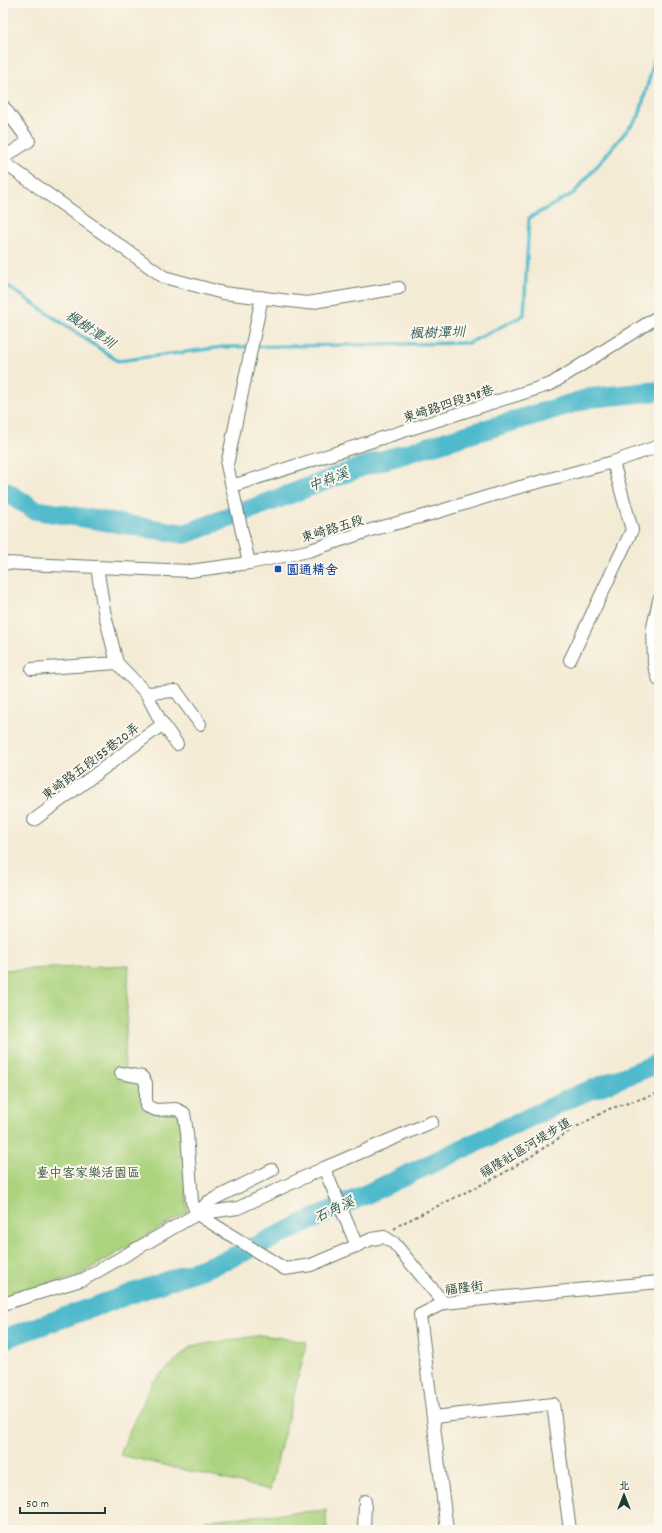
<svg xmlns="http://www.w3.org/2000/svg" width="662" height="1533" viewBox="0 0 662 1533" font-family="Dekko,'LXGW WenKai TC',sans-serif">
<style>
.green{fill:#abd37e;stroke:#658859}
.lines{fill:none;stroke-linecap:round;stroke-linejoin:round}
.stream{stroke:#4fbacc;stroke-width:3.5}
.river{stroke:#4fbacc;stroke-width:20}
.minor-casing{stroke:#6a7a6c;stroke-width:14}
.path{stroke:#6a7a6c;stroke-width:2;stroke-dasharray:3 3;stroke-linecap:butt}
.minor{stroke:#fff;stroke-width:12}
.transit-dot{fill:#1a4fb4;stroke:#fbf7ec;stroke-width:1.5}
.labels{text-anchor:middle;stroke-width:4;stroke-linejoin:round;paint-order:stroke}
.street-label{font-size:13px;fill:#1f3d34;stroke:#fbf7ec}
.transit-label{font-size:13px;font-weight:bold;fill:#164399;stroke:#fbf7ec;text-anchor:start}
.park-label{font-size:13px;fill:#3b5b43;stroke:#fbf7ec}
.water-label{font-size:14px;font-style:italic;fill:#2b5c5a;stroke:#fbf7ec}
</style>
<rect width="100%" height="100%" fill="#fbf7ec"/>
<filter id="ink" filterUnits="userSpaceOnUse"><feTurbulence type="fractalNoise" baseFrequency=".025" numOctaves="2"/><feDisplacementMap in="SourceGraphic" scale="8" xChannelSelector="R" yChannelSelector="G"/><feConvolveMatrix kernelMatrix="1 2 1 2 8 2 1 2 1" color-interpolation-filters="sRGB"/></filter>
<filter id="wash" filterUnits="userSpaceOnUse"><feTurbulence type="fractalNoise" baseFrequency=".012" numOctaves="4" result="noise"/><feDisplacementMap in="SourceGraphic" scale="16" xChannelSelector="R" yChannelSelector="G"/><feGaussianBlur stdDeviation="0.9" result="paint"/><feColorMatrix in="noise" values="0 0 0 0 0 0 0 0 0 0 0 0 0 0 0 0 0 1.4 0 .05"/><feComposite in="paint" operator="in"/></filter>
<g filter="url(#wash)">
<rect width="100%" height="100%" fill="#f4ebd5"/>
<path class="green" d="M129,965L124,1078L143,1082L145,1110L184,1114L187,1212L80,1275L3,1299V970Z
M262,1335L307,1342L270,1490L120,1455L133,1423L153,1382L191,1346Z
M326,1510L327,1530H205L204,1520Z"/>
<g class="lines">
<path class="stream" d="M3,283L118,361L223,347L469,343L524,315L529,218L574,193L639,116L658,47L655,3"/>
<path class="river" d="M3,490L35,510L185,534L364,466L590,398L659,391
M3,1339L224,1261L575,1096L659,1063"/>
</g>
</g>
<g filter="url(#ink)">
<g class="lines">
<defs>
<path id="minor" d="M3,106L29,141L3,158
M3,162L164,277L223,293L307,303L399,288
M232,486L551,384L659,316
M3,563L190,571L249,563L308,551L371,530L431,514L509,490L613,462L659,446
M249,563L227,465L262,297
M97,567L104,611L117,663L146,693L160,720L177,744
M659,600L653,627L654,665L659,680
M570,660L632,530L613,462
M32,669L117,663
M146,693L176,691L200,724
M34,820L163,724
M121,1073L142,1077L146,1083V1106L156,1110L176,1109L184,1113L187,1133L192,1202L197,1214L285,1269L311,1265L372,1239L384,1237L394,1243L444,1303
M324,1168L357,1246
M197,1214L208,1202L272,1170
M3,1304L84,1279L197,1214L238,1208L324,1168L432,1122
M433,1417L553,1404L570,1530
M364,1530L365,1501
M447,1530L420,1315L444,1303L659,1282"/>
</defs>
<use href="#minor" class="minor-casing"/>
<path class="path" d="M394,1229L401,1224L497,1177L527,1159L571,1130L609,1109L659,1093"/>
<use href="#minor" class="minor"/>
</g>
</g>
<rect class="transit-dot" x="274" y="565" width="8" height="8" rx="2"/>
<g class="labels">
<g class="street-label">
<text transform="translate(448 403) rotate(-18)" y="5">東崎路四段398巷</text>
<text transform="translate(332 528) rotate(-17)" y="5">東崎路五段</text>
<text transform="translate(90 761) rotate(-37)" y="5">東崎路五段155巷20弄</text>
<text transform="translate(525 1147) rotate(-31)" y="5">福隆社區河堤步道</text>
<text transform="translate(464 1287) rotate(-7)" y="5">福隆街</text>
</g>
<g class="transit-label">
<text x="286" y="574">圓通精舍</text>
</g>
<g class="park-label">
<text x="88" y="1177">臺中客家樂活園區</text>
</g>
<g class="water-label">
<text transform="translate(91 329) rotate(34)" y="5">楓樹潭圳</text>
<text transform="translate(437 332) rotate(-2)" y="5">楓樹潭圳</text>
<text transform="translate(328 479) rotate(-21)" y="5">中嵙溪</text>
<text transform="translate(334 1209) rotate(-25)" y="5">石角溪</text>
</g>
</g>
<rect width="662" height="1533" fill="none" stroke="#fbf7ec" stroke-width="16"/>
<g transform="translate(624 1495)" stroke="#fbf7ec" stroke-width="3" paint-order="stroke">
<path d="M0-3L7 15L0 10L-7 15Z" fill="#1f3d34"/>
<text y="-6" font-size="11" font-weight="bold" text-anchor="middle" fill="#1f3d34">北</text>
</g>
<path d="M20 1507v6h85v-6" fill="none" stroke="#1f3d34" stroke-width="2"/>
<text x="26" y="1507" font-size="12" fill="#1f3d34" stroke="#fbf7ec" stroke-width="3" paint-order="stroke">50 m</text>
</svg>
